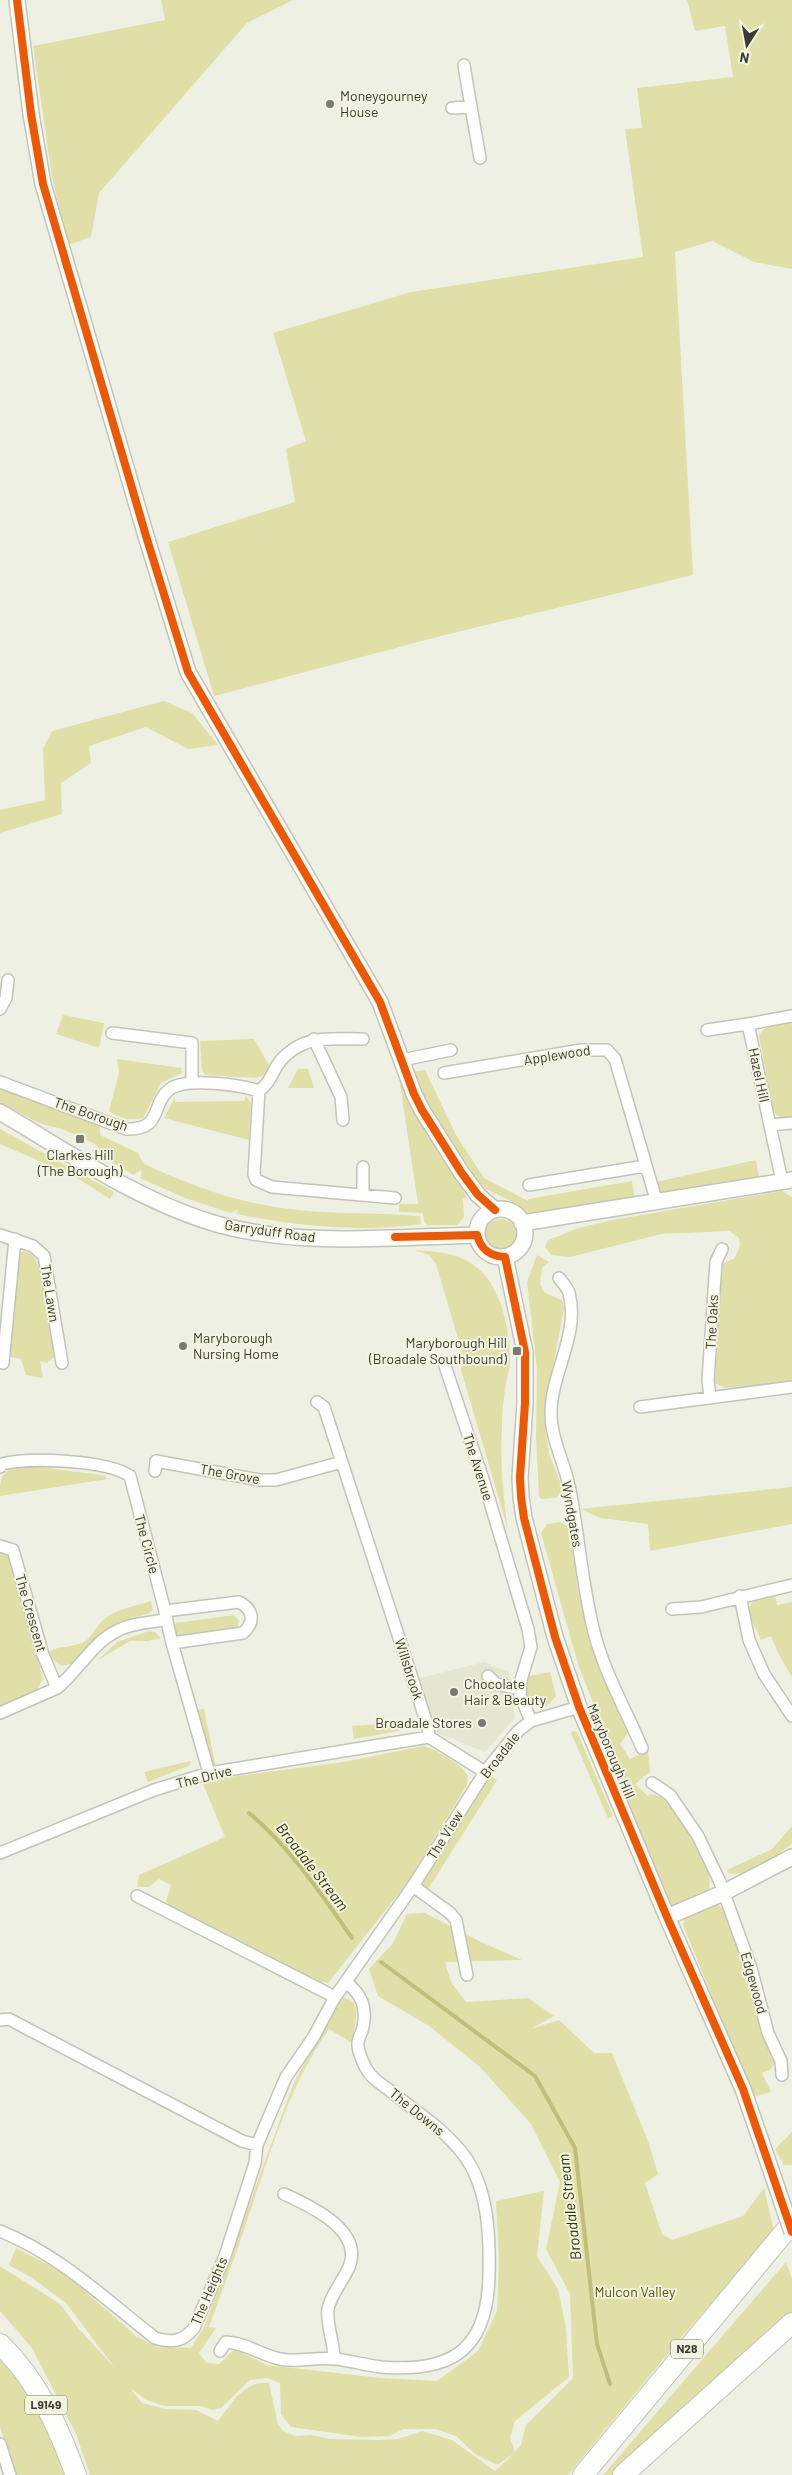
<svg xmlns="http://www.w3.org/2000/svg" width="792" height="2475" viewBox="0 0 792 2475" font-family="Barlow,sans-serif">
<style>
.built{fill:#e5e6d1}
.green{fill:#e0dfa8;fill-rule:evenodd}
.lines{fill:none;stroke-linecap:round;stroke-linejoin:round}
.stream{stroke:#bfbe7a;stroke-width:4}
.street-casing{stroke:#c3c3bb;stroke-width:14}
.secondary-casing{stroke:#c3c3bb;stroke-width:18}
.highway-casing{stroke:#c3c3bb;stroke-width:22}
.street{stroke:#fdfdfb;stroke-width:11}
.secondary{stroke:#fdfdfb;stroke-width:15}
.highway{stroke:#fdfdfb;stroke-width:20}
.secondary-bridge-casing{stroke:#c3c3bb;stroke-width:18;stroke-linecap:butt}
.secondary-bridge{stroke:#fdfdfb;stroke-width:15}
.cycleway-casing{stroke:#f3f4e0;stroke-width:11}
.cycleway{stroke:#e8590c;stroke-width:8}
.poi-dot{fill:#7a7a72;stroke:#f3f4e0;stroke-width:2}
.labels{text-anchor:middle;stroke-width:4;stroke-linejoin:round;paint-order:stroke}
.shield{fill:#f3f4e0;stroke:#727268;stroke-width:1}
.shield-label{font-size:12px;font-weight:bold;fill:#3b3b34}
.poi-label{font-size:14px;fill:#3b3b34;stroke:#f3f4e0;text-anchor:start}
.street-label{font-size:14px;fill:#3b3b34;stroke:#f3f4e0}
.park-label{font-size:14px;fill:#55530c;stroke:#f3f4e0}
.water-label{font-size:15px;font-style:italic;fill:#33320a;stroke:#f3f4e0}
</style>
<rect width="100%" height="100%" fill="#eff0e4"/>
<path class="built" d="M484,1662L509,1672L515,1718L485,1752L432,1731L416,1679Z"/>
<path class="green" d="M161,0H293L247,23L99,193L91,237L68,245L52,177L33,46L165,20Z
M687,0H792V269L754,262L712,241L675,252L693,575L441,636L214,696L168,542L295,502L286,449L306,441L273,333L411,292L643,257L625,129L642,128L637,88L733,77L725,26L695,31Z
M164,701L192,713L218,745L188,749L146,727L89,746L91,763L61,783L62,814L0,833V810L45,800L43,749L52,731Z
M63,1015L104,1023L99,1048L56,1034Z
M792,1022V1117C784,1119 777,1118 773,1110L759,1036C764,1024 780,1024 792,1022Z
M254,1039L269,1065L265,1074L257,1078L205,1075L202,1070L200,1041Z
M117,1059L181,1068L182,1073L161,1083L143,1118C130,1121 120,1119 109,1111L119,1073Z
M298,1069H308L314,1088H288Z
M425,1070L456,1135L484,1178L528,1201V1199L632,1181L635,1200L532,1217L517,1204L486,1189L474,1178L433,1119L411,1072Z
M403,1083L427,1132L465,1193L467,1198L463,1199L464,1217L457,1225H427L424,1222L423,1213L399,1212V1204H418L400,1084Z
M0,1088L100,1126V1135L138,1153L144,1164C186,1183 229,1200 275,1207C323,1215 372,1212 420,1216L421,1224C362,1233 295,1226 237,1214L238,1209L231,1213L185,1198L140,1178L142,1171L140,1170L134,1175L106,1159L95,1144L62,1129L39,1123L0,1102Z
M246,1096L251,1103L249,1140L164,1118L175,1097V1102L244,1101Z
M0,1129L114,1192L110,1199L74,1176L0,1144Z
M756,1160L759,1178L660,1199L656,1182Z
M782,1191L792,1197V1381L725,1388L715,1383L720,1265L735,1258L740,1245L739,1238L729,1231L661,1234L570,1257L551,1255L545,1247L548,1240L579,1228L607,1221Z
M485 1235a16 16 0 1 1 32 0a16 16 0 1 1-32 0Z
M414,1250C429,1251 445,1252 459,1257C498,1272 508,1318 510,1356C511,1367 506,1379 505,1390C503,1402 502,1415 502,1428C500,1461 503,1497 508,1530L461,1370L462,1352L436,1264L429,1255Z
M22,1251C28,1252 32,1254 35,1259C46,1277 54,1334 55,1356L47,1363L40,1361L43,1378L26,1375L21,1359L11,1357V1331L18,1257Z
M537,1255L549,1262L542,1268L540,1285L545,1293L562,1300L564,1308L544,1416L549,1454L563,1489L562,1494L555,1498L542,1499L539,1497L536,1437L537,1369L527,1282Z
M21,1465L94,1474L105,1476L107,1479L0,1496C0,1477 1,1471 21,1465Z
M792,1487V1524L650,1551L648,1524L601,1518L580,1509Z
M561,1522L570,1528L577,1586L589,1635L628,1733L620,1744L630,1759L648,1750L650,1772L635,1784L648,1796L651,1794L662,1797C682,1823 715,1857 709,1891L672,1908L637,1832L620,1773L578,1664L541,1533L547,1524Z
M0,1549L6,1550L10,1557L43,1679L35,1693L0,1709Z
M775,1595L777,1605L792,1602V1677L779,1655L771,1636L761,1640C757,1630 742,1607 755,1600C760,1597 769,1597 775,1595Z
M151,1601L153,1611C145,1616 135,1616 126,1620C103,1628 90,1645 75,1663L61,1666L49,1657L48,1652C60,1645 74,1648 85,1641C93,1636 96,1626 103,1620C116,1609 136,1606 151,1601Z
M234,1615L239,1621L237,1629L177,1637L175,1635L174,1626L176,1623Z
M149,1631L155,1632L161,1638L148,1641H130L98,1660L117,1642Z
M550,1672L556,1696L546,1707L530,1705L525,1700L529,1676Z
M204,1709L216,1768H213L196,1710Z
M405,1722L406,1726L399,1731L354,1739L352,1726Z
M573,1731L577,1732L613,1816L608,1818L571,1733Z
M423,1746C433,1748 466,1766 468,1777C468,1778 467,1784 467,1785L407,1883L328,1983L321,1982L169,1905L166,1901L171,1885L159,1879L149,1887H137L139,1875L225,1837L203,1784L222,1778L344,1762Z
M190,1761V1765L186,1767L148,1782L144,1772Z
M485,1772L497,1780L425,1894L413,1886Z
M792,1826V1844C776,1855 749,1878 728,1873L727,1870L772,1849Z
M715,1902L725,1911L757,2006L762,2036L775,2063L770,2070L762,2073L771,2092L753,2097L683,1925L684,1919Z
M425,1913L479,1941L522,1960L445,1962L451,1982L466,2002L528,1998L554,2016L531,2029L559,2020L594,2053H612L648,2141L658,2174L645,2183L662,2234L672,2240L743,2216L764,2188L774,2231L679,2340L568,2475H90L76,2434L32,2348L0,2311V2266L60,2304L79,2329L115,2368L66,2303L32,2278L9,2265L16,2248L65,2273L137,2337L159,2347L191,2348L204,2327L293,2085L321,2029L341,1998C365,1997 354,2028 352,2043L329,2029C291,2083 272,2147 251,2209C238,2249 223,2288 209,2327L216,2328L199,2353L207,2363L219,2364L235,2349L266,2365L381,2378L437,2381L478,2351L497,2311L499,2260L496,2201L544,2191L537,2256L558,2289L566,2328L569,2377L515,2421L510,2438L515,2452L521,2445L526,2425L573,2378L570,2294L546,2249L560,2182L531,2124L480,2067L429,2026L378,1996L369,1969L393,1943L407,1914ZM267,2378L280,2383L281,2414L291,2427L361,2437L390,2436L403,2429H435L456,2436L475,2454L497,2465L515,2453L495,2471L452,2440L422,2431L398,2439L377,2440L329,2439L312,2435L295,2436L283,2431L278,2424L269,2383C244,2380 232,2403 218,2421L196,2410L165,2409L142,2403L130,2388L146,2400L165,2406H201L212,2410L221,2408L250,2380Z
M792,2132V2165H784L775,2149Z
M786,2262L792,2279V2323L617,2475H603Z
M0,2356L26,2390L45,2422L66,2475H16L0,2427Z"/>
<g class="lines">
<path class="stream" d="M249,1813C290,1847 322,1895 352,1938
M381,1962L535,2076L575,2148L597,2344L610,2384"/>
<defs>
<path id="street" d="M464,65L471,107
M452,108L471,107L480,158
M0,1009L6,998L8,980
M707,1030L748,1024
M112,1033L192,1043V1083
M314,1039L341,1097L343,1120
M402,1060L451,1050
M444,1073L581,1050H607L615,1059L657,1203
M0,1082L126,1129C164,1130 150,1104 170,1089C186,1077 241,1085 259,1091C273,1080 271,1072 281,1060C304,1034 331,1039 363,1039
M259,1091L254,1174L256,1180L272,1187L395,1198
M770,1125L792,1123
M363,1167V1195
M782,1181L748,1024L792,1016
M529,1185L645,1166
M0,1235L33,1246L44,1256L62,1363
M559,1278C562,1282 568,1288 569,1293C580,1334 551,1373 551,1413C551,1440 565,1463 570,1490C579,1537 582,1585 594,1632C604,1672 626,1710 642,1748
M3,1363L15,1239
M445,1366L483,1479L528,1629L531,1647L521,1680L520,1695L531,1721
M710,1397L708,1380L716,1262L722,1249
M317,1402L324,1407L428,1727L429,1737
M640,1407L792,1387
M0,1467L2,1464C29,1457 107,1460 130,1476L165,1611L239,1602C254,1610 255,1622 243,1633L172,1643L209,1773
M155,1471L156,1461L260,1480H276L342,1462
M0,1546L13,1550L43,1655L57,1688L0,1713
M740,1596L749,1640L764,1674L792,1716
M672,1609L701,1607L792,1585
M165,1613L172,1643
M488,1676L496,1684L520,1689
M57,1688C78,1671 92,1643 117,1631C130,1623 151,1623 167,1619
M652,1783L670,1795L698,1836L720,1882L751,1968L768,2033L781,2061L782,2075
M0,1853L154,1790L209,1773L429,1737L485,1772
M413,1886L450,1913L456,1920L467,1975
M137,1896L335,1997
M0,2020L9,2019L24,2027L242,2141L257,2145L255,2163L225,2256L194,2328C183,2342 172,2343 155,2338C105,2299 60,2255 0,2231
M257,2145L286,2077L313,2038L335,1997L413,1886L485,1772L518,1731L531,1721L579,1707
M284,2194C310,2206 364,2230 349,2267C343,2281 331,2294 328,2309C326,2324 334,2342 334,2359
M220,2351L226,2342C245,2343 258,2353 276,2358C295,2364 316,2356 336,2359C351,2361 366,2365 381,2367C452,2373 488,2350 489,2274C490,2235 488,2186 463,2154C443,2128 415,2111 389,2090C383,2085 374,2080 369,2073C365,2068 358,2052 358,2045C357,2040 362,2033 363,2027C367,2007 362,1995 346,1982
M0,2444L10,2475"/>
<path id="secondary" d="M17,0L31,114L43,184L146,536L188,672L380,1002L414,1094L422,1110L461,1172L478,1195L495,1210
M0,1112C70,1153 141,1203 220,1225C303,1247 393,1237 477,1235
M477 1233a24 24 0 1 1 48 0a24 24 0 1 1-48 0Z
M522,1223L792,1180
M505,1257L525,1352V1403L520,1477L521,1497L524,1518L555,1637L579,1707L667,1917L743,2089L773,2176
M667,1917L723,1893L792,1857"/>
<path id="highway" d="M0,2344C38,2381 58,2426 76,2475
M583,2475L792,2223
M623,2475L792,2323"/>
</defs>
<use href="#street" class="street-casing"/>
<use href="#secondary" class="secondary-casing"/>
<use href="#highway" class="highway-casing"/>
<use href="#street" class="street"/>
<use href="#secondary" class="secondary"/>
<use href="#highway" class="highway"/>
<defs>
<path id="secondary-bridge" d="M773,2176L792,2232"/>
</defs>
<use href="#secondary-bridge" class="secondary-bridge-casing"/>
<use href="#secondary-bridge" class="secondary-bridge"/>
<defs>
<path id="cycleway" d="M17,0L31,114L43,184L146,536L188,672L380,1002L414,1094L422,1110L461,1172L478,1195L495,1210
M395,1237L477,1235C481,1250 490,1256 505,1257L525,1352V1403L520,1477L521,1497L524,1518L555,1637L579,1707L667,1917L743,2089L792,2232"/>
</defs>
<use href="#cycleway" class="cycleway-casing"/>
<use href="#cycleway" class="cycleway"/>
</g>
<g class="poi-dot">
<circle cx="330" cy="104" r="5"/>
<rect x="75" y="1134" width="10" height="10" rx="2.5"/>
<circle cx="183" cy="1346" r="5"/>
<rect x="512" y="1346" width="10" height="10" rx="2.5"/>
<circle cx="454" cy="1692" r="5"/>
<circle cx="482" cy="1723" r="5"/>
</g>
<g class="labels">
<g class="shield">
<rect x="671" y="2339.5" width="32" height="19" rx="4"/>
<rect x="25" y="2395.5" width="42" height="19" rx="4"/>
</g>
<g class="shield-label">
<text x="687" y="2353">N28</text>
<text x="46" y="2409">L9149</text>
</g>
<g class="poi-label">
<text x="340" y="101">Moneygourney<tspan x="340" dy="16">House</tspan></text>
<text x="80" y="1160" text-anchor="middle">Clarkes Hill<tspan x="80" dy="16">(The Borough)</tspan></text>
<text x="193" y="1343">Maryborough<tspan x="193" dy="16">Nursing Home</tspan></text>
<text x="507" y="1348" text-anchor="end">Maryborough Hill<tspan x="507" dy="16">(Broadale Southbound)</tspan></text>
<text x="464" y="1689">Chocolate<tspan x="464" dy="16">Hair &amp; Beauty</tspan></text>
<text x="472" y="1728" text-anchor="end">Broadale Stores</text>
</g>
<g class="street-label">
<text transform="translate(557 1055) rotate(-9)" y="5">Applewood</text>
<text transform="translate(759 1075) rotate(78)" y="5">Hazel Hill</text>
<text transform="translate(91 1114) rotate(19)" y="5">The Borough</text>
<text transform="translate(270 1231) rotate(8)" y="5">Garryduff Road</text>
<text transform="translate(50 1293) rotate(81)" y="5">The Lawn</text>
<text transform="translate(712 1322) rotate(-87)" y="5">The Oaks</text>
<text transform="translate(478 1467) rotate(72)" y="5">The Avenue</text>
<text transform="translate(230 1474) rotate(10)" y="5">The Grove</text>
<text transform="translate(572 1514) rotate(80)" y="5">Wyndgates</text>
<text transform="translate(147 1544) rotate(75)" y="5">The Circle</text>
<text transform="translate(31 1613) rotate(74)" y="5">The Crescent</text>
<text transform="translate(409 1669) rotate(72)" y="5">Willsbrook</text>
<text transform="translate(611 1751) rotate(67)" y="5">Maryborough Hill</text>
<text transform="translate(500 1755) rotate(-52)" y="5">Broadale</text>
<text transform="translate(204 1777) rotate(-14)" y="5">The Drive</text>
<text transform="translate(445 1835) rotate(-58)" y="5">The View</text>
<text transform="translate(754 1983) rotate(74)" y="5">Edgewood</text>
<text transform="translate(417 2112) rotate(39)" y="5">The Downs</text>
<text transform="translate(209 2291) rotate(-67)" y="5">The Heights</text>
</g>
<g class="park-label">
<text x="635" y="2297">Mulcon Valley</text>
</g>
<g class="water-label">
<text transform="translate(312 1867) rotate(52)" y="5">Broadale Stream</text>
<text transform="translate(570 2207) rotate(-97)" y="5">Broadale Stream</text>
</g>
</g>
<g transform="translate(747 45) rotate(191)" stroke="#f3f4e0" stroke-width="4" paint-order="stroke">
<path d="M0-4L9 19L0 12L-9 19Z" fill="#3b3b34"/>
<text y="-8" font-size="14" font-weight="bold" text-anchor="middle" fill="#3b3b34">N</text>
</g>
</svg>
